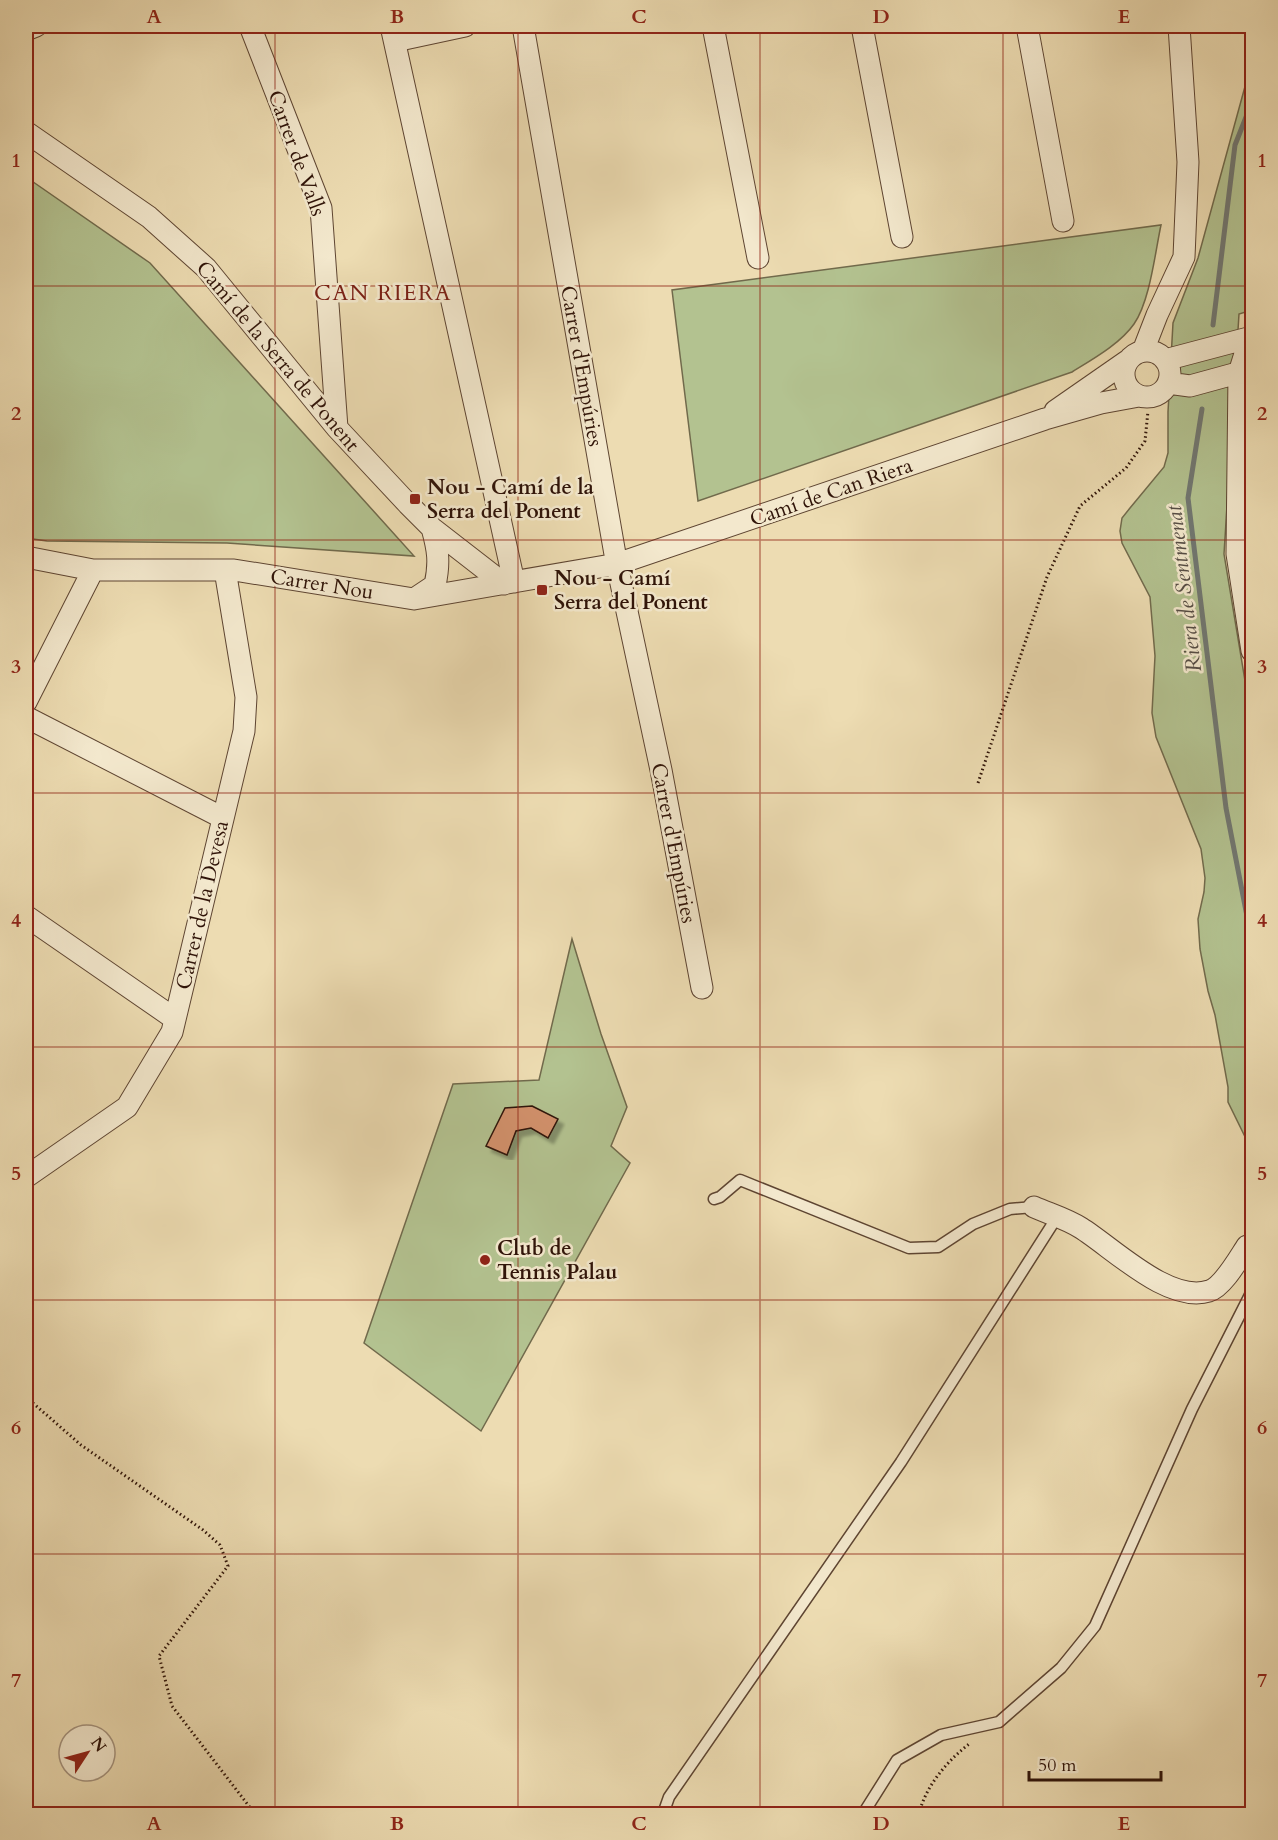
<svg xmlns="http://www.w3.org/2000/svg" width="1278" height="1840" viewBox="0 0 1278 1840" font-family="Cardo,serif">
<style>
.green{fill:#b3c290;stroke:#716a4c;stroke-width:1.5}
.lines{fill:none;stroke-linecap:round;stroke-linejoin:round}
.stream{stroke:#717771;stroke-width:5}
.building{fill:#d2916c;stroke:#2f1308;stroke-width:1.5;filter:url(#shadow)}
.service-casing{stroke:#5e4532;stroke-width:13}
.minor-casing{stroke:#5e4532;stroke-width:23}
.path{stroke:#2f1308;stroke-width:3;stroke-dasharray:1.5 3;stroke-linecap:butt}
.service{stroke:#f3e8cd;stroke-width:10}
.minor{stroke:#f3e8cd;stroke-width:21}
.grid{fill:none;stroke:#8f2418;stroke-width:1.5;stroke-opacity:0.55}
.poi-dot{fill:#8f2418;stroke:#f3e8cd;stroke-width:2}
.labels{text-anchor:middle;stroke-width:5;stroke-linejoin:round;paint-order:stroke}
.street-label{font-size:21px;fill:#2f1308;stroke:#f3e8cd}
.poi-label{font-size:21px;font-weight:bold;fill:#2f1308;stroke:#f3e8cd;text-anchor:start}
.neighbourhood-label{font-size:22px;letter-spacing:1.5px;fill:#7a1f14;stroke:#f3e8cd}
.water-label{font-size:22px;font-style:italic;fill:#564d45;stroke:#f3e8cd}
.neatline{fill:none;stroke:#8f2418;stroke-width:2}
.grid-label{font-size:20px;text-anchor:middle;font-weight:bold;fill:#8f2418}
</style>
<defs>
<filter id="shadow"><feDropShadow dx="5.5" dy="5.5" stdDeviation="1.5" flood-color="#0004"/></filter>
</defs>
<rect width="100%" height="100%" fill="#eddcb2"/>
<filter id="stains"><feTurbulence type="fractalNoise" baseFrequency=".00333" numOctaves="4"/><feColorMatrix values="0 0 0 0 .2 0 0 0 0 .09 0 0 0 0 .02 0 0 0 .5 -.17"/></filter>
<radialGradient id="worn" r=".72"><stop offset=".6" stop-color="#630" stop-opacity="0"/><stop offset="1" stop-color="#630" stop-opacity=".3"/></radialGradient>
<path class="green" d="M1252,61V310L1239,314L1224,554L1252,723V1151L1228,1102V1087L1215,1015L1208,991L1200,949L1198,919L1204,892L1205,878L1201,849L1156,737L1152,713L1155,656L1150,597L1122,543L1120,531L1122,518L1130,508L1164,467L1168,453V412L1173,323L1198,258Z
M26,177L150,263L414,556L227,543L47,541L26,538Z
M1161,225C1155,253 1150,301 1134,324C1120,344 1093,359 1072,372L698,501L672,290Z
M572,939L601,1034L627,1107L611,1146L630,1163L481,1431L364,1343L453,1084L539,1080Z"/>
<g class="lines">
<path class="stream" d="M1213,325L1235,145L1252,102
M1202,409L1188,498L1226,808L1252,942"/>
</g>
<path class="building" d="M532,1106L558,1119L548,1138L531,1128L516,1131L507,1155L486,1146L505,1108Z"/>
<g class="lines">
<defs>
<path id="service" d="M714,1199L720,1197L740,1180L909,1248L938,1247L973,1224L1010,1209L1034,1207
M663,1814L669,1797L901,1462L1057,1217
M863,1814L897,1760L941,1735L999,1722L1061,1668L1095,1626L1192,1409L1252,1291"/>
<path id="minor" d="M250,26L321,208L337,428
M391,26L514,582
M523,26L616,560L661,770L702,988
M713,26L758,258
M862,26L902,237
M1027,26L1063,221
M26,30L36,26
M395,41L465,26
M26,132L149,217L206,268L337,428L408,504L432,528L504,584
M1250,338L1239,373L1237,554L1252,651
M1124 374a23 23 0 1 1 46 0a23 23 0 1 1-46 0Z
M1143,351L1157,315L1184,257L1188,162L1179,26
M1165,360L1252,337
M1168,383L1190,386L1252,369
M1055,411L1127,361
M26,557L93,570H234L414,599L617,564L1045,419L1101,403L1139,396
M417,597L435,585C440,562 438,550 432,528
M26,702L93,570
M26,717L223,818
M26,916L175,1019
M26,1177L127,1107L172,1032L244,731L246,697L225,570
M1034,1207C1050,1214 1067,1219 1081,1228C1113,1248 1169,1304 1209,1291C1223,1287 1239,1258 1247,1246L1252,1245"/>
</defs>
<use href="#service" class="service-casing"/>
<use href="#minor" class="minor-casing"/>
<path class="path" d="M978,783L1047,577L1080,506L1126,468L1145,441L1148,411
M26,1397L81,1445L203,1530L220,1545L228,1566L159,1656L172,1706L255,1814
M919,1814C925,1787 947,1761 969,1744"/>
<use href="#service" class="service"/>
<use href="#minor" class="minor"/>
</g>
<path class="grid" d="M275,26V1814M518,26V1814M760,26V1814M1003,26V1814M26,286H1252M26,540H1252M26,793H1252M26,1047H1252M26,1300H1252M26,1554H1252"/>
<g class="poi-dot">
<rect x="409" y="493" width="12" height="12" rx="3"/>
<rect x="536" y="584" width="12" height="12" rx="3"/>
<circle cx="485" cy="1260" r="6"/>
</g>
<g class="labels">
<g class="street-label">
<text transform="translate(297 153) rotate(70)" y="7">Carrer de Valls</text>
<text transform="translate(278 356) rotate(50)" y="7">Camí de la Serra de Ponent</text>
<text transform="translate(582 366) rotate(80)" y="7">Carrer d'Empúries</text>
<text transform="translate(831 492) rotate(-19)" y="7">Camí de Can Riera</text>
<text transform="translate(322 584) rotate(9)" y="7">Carrer Nou</text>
<text transform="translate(674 843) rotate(79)" y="7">Carrer d'Empúries</text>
<text transform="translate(202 905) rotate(-77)" y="7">Carrer de la Devesa</text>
</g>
<g class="poi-label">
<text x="427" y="494">Nou - Camí de la<tspan x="427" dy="24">Serra del Ponent</tspan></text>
<text x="554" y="585">Nou - Camí<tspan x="554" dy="24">Serra del Ponent</tspan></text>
<text x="497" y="1255">Club de<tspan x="497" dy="24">Tennis Palau</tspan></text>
</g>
<g class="neighbourhood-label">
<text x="383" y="300">CAN RIERA</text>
</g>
<g class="water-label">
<text transform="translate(1183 589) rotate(-97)" y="8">Riera de Sentmenat</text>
</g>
</g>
<rect width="1278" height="1840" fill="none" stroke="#eddcb2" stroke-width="66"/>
<g transform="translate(87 1753) rotate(54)"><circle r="28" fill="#f3e8cd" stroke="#a5937e" stroke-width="1.5"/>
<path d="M0-4.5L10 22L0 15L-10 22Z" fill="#8f2418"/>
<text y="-9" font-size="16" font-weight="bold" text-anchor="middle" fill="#2f1308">N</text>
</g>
<path d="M1029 1771v9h132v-9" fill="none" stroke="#2f1308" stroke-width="3"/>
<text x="1038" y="1771" font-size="18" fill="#2f1308" stroke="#f3e8cd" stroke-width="4.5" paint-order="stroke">50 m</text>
<rect x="33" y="33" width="1212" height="1774" class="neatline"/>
<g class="grid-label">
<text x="154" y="23">A</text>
<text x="397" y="23">B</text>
<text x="639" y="23">C</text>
<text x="881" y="23">D</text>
<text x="1124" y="23">E</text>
<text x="16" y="167">1</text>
<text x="1262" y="167">1</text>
<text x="16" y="420">2</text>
<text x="1262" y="420">2</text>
<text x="16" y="673">3</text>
<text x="1262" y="673">3</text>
<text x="16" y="927">4</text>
<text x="1262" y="927">4</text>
<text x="16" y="1180">5</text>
<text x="1262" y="1180">5</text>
<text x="16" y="1434">6</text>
<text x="1262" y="1434">6</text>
<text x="16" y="1687">7</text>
<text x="1262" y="1687">7</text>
<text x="154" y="1830">A</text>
<text x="397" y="1830">B</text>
<text x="639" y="1830">C</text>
<text x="881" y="1830">D</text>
<text x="1124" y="1830">E</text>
</g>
<rect width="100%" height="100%" filter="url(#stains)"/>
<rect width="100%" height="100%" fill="url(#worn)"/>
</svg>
